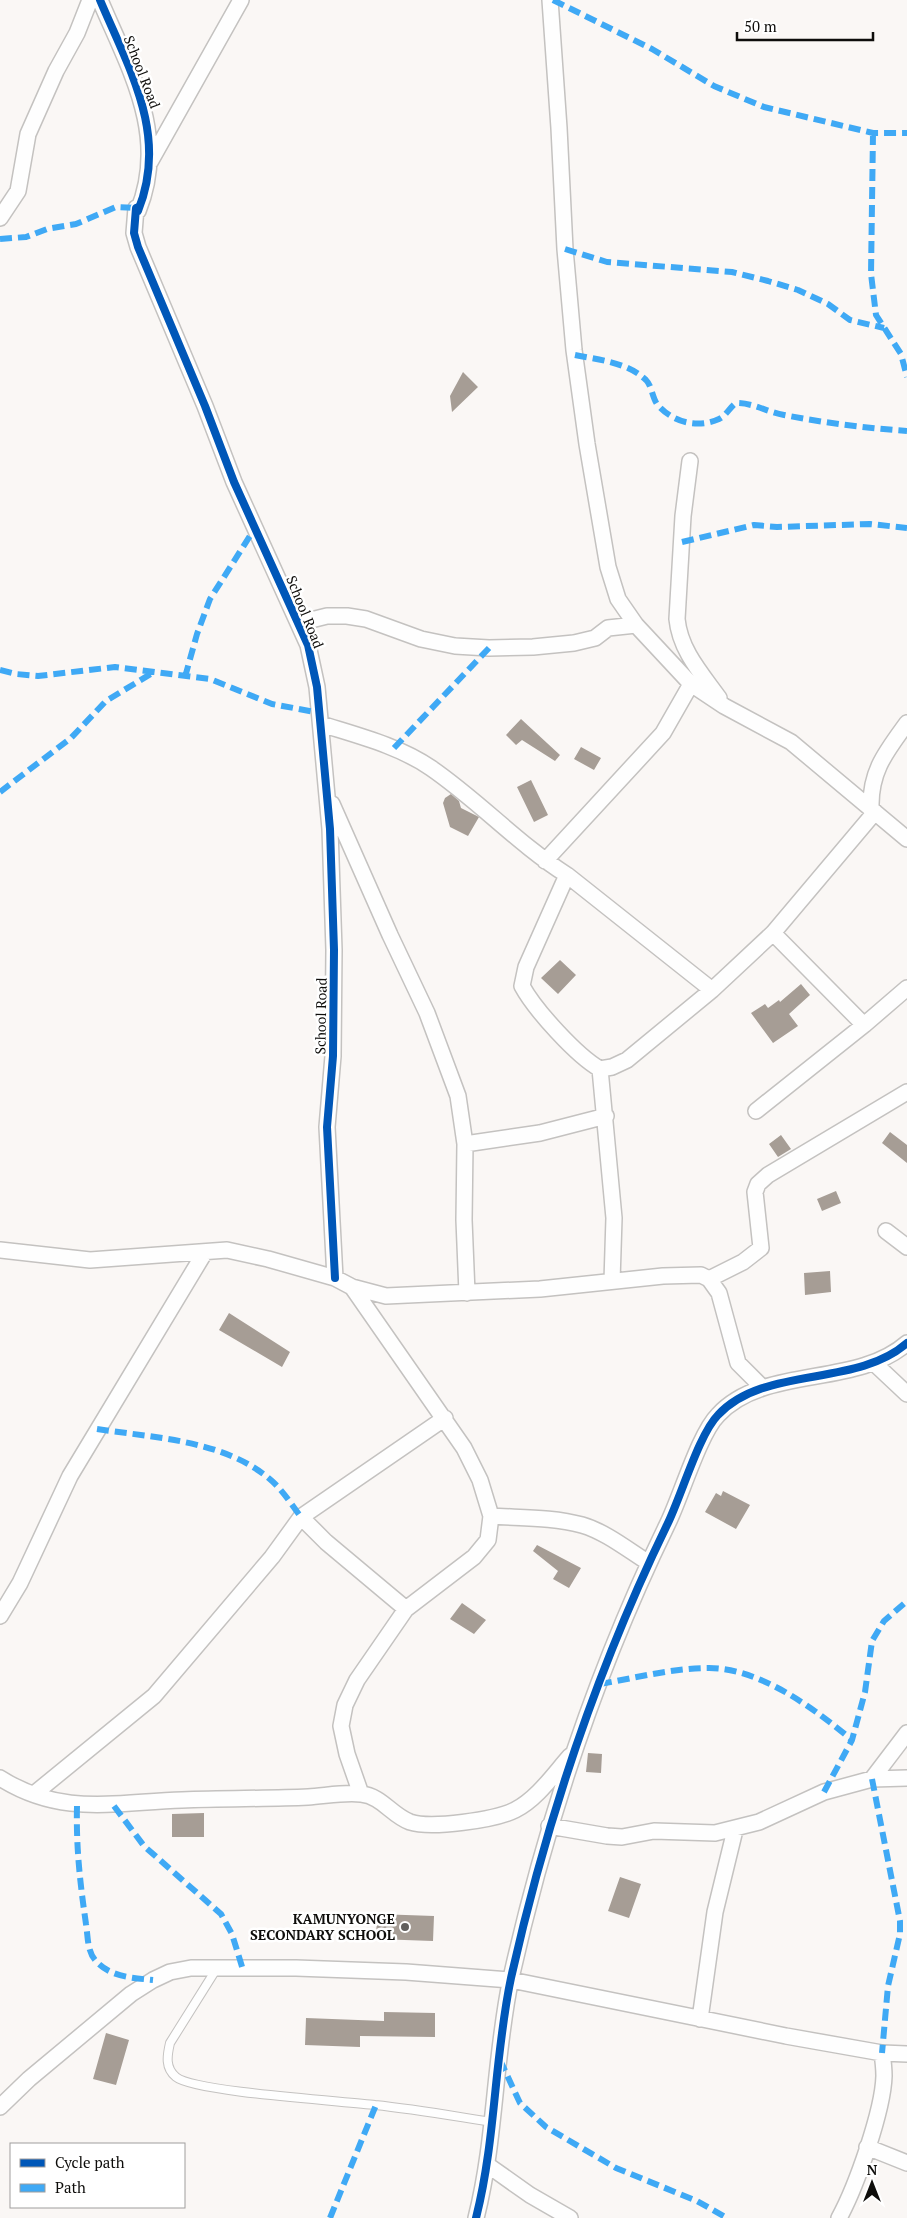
<svg xmlns="http://www.w3.org/2000/svg" width="907" height="2218" viewBox="0 0 907 2218" font-family="'PT Serif',serif">
<style>
.building{fill:#a69d95}
.lines{fill:none;stroke-linecap:round;stroke-linejoin:round}
.lane-casing{stroke:#c4c2c0;stroke-width:10}
.street-casing{stroke:#c4c2c0;stroke-width:18}
.lane{stroke:#fefefe;stroke-width:8}
.street{stroke:#fefefe;stroke-width:15}
.quiet{stroke:#3fa9f5;stroke-width:6;stroke-dasharray:12 6;stroke-linecap:butt}
.cycleway-casing{stroke:#fff;stroke-width:11}
.cycleway{stroke:#0057b8;stroke-width:8}
.poi-dot{fill:#615f5d;stroke:#fff;stroke-width:2}
.labels{text-anchor:middle;stroke-width:5;stroke-linejoin:round;paint-order:stroke}
.street-label{font-size:14px;fill:#0e0d0b;stroke:#fff}
.poi-label{font-size:14px;font-weight:bold;fill:#0e0d0b;stroke:#fff;text-anchor:end}
</style>
<rect width="100%" height="100%" fill="#faf7f5"/>
<path class="building" d="M463,372L478,387L452,412L450,396Z
M521,719L560,755L555,761L522,740L516,745L506,735Z
M581,747L601,758L594,770L574,759Z
M531,780L548,815L534,822L517,787Z
M451,794L459,801L461,808L479,817L468,836L450,827L443,803L445,798Z
M560,960L576,975L558,994L541,978Z
M801,984L810,995L789,1014L798,1026L773,1043L751,1013L765,1004L768,1008L779,1000L780,1002Z
M890,1132L907,1145V1163L882,1143Z
M781,1135L791,1149L778,1157L769,1144Z
M836,1191L841,1203L822,1211L817,1199Z
M830,1271L831,1292L805,1295L804,1273Z
M229,1313L290,1352L282,1367L219,1330Z
M723,1491L750,1505L736,1529L705,1512L716,1493L721,1496Z
M537,1545L581,1568L569,1588L553,1579L558,1571L533,1551Z
M462,1603L486,1620L474,1634L450,1619Z
M588,1753L602,1754L601,1773L586,1772Z
M204,1813V1837H172V1814Z
M620,1877L641,1884L629,1918L608,1911Z
M377,1914L434,1916L433,1941L376,1939Z
M384,2012L435,2013V2037L360,2036V2047L305,2045L306,2018L384,2021Z
M106,2033L129,2040L116,2085L93,2079Z"/>
<g class="lines">
<defs>
<path id="lane" d="M217,1968L170,2043C167,2056 165,2068 176,2077C194,2092 343,2101 375,2105C414,2109 453,2116 492,2122"/>
<path id="street" d="M100,0C129,69 169,135 138,211L136,208L134,233L138,247L205,406L234,482L308,645L317,687L330,829L334,950L333,1056L327,1127L335,1278
M550,0L559,128L565,249L574,350L587,444L608,567L618,599L636,625L691,684L724,706L791,742L907,839
M150,162L241,0
M0,218L18,191L28,134L56,71L77,33L90,0
M690,461L683,516L677,619C680,650 701,673 719,698
M299,623L327,616H347L366,619L421,639L455,646L489,648L533,647L574,643L595,638L608,628L636,625
M321,724C359,736 399,746 431,768C479,801 518,844 567,875L712,990
M332,804L390,935L427,1013L458,1096L465,1144L464,1220L467,1293
M871,808C870,771 886,752 907,723
M545,861L663,733L691,684
M567,875L526,967L522,986C535,1010 577,1056 600,1069L612,1067L627,1060L712,990L773,933L875,812
M773,933L864,1025
M600,1069L614,1218L612,1281
M756,1111L864,1025L907,988
M465,1144L540,1133L606,1116
M886,1231L907,1247
M0,1250L90,1260L227,1250L268,1259L335,1278L352,1287L386,1296L540,1289L663,1276L701,1275L709,1279L719,1293L738,1363L763,1388
M709,1279L743,1262L761,1248L755,1192L758,1184L768,1175L907,1092
M352,1287L464,1448L480,1480L491,1516L488,1540L474,1557L406,1609L357,1680L345,1705L341,1726L347,1754L361,1794
M874,1363L907,1394
M491,1516C521,1518 553,1517 582,1525C606,1532 628,1550 649,1563
M301,1517L326,1542L406,1609
M0,1616L20,1583L70,1476L205,1252
M0,1778C61,1817 115,1802 182,1800C224,1798 266,1799 308,1797C325,1796 344,1792 361,1794C382,1796 391,1815 410,1822C431,1829 495,1820 515,1810C537,1799 554,1774 570,1756
M872,1779L907,1733
M34,1794L154,1696L272,1557L301,1517L445,1418
M549,1826L607,1836L622,1837L654,1831L715,1833L759,1822L824,1792L872,1779L907,1778
M700,2019L715,1912L735,1830
M0,2107L29,2079L131,1994L153,1980L170,1972L191,1968H296L406,1972L511,1980L786,2036L882,2053L907,2054
M867,2147L907,2163
M489,2166L530,2195L570,2218
M476,2218C496,2139 494,2058 511,1978C546,1822 597,1669 667,1525C681,1497 699,1434 718,1415C764,1365 856,1388 907,1343
M839,2218C856,2187 883,2111 884,2076C884,2068 883,2060 882,2053"/>
</defs>
<use href="#lane" class="lane-casing"/>
<use href="#street" class="street-casing"/>
<use href="#lane" class="lane"/>
<use href="#street" class="street"/>
<path class="quiet" d="M553,0L652,49L714,86L764,107L873,133H907
M873,133L871,274L876,315L901,354L907,377
M0,239L26,237L47,229L76,224L116,207L136,208
M565,249L607,262L732,272L768,281L798,290L828,304L850,320L884,328
M575,355C599,360 627,362 646,380C652,386 652,397 657,404C672,422 697,429 719,419C726,416 730,407 736,403C754,403 767,412 784,415C825,423 866,428 907,431
M682,542L754,525L777,527L870,524L907,528
M0,670L16,674L38,676L115,667L210,679L272,704L320,713
M185,677L197,634L210,599L255,528
M394,748L489,648
M0,792L71,738L106,701L154,672
M97,1429C155,1438 226,1440 272,1481C283,1491 292,1505 301,1517
M600,1684C635,1678 673,1668 709,1668C760,1668 815,1709 852,1740
M872,1779L900,1921V1934L888,1986L882,2053
M824,1792L852,1740L865,1692L872,1641L884,1621L907,1601
M77,1806C76,1847 80,1883 86,1924C88,1936 87,1952 96,1961C110,1977 133,1978 153,1980
M114,1806L144,1846L221,1914L232,1934L243,1970
M500,2060L520,2103L546,2127L616,2168L697,2201L727,2218
M330,2218L376,2105"/>
<defs>
<path id="cycleway" d="M100,0C129,69 169,135 138,211L136,208L134,233L138,247L205,406L234,482L308,645L317,687L330,829L334,950L333,1056L327,1127L335,1278
M476,2218C496,2139 494,2058 511,1978C546,1822 597,1669 667,1525C681,1497 699,1434 718,1415C764,1365 856,1388 907,1343"/>
</defs>
<use href="#cycleway" class="cycleway-casing"/>
<use href="#cycleway" class="cycleway"/>
</g>
<circle class="poi-dot" cx="405" cy="1927" r="5"/>
<g class="labels">
<g class="street-label">
<text transform="translate(142 72) rotate(69)" y="5">School Road</text>
<text transform="translate(305 612) rotate(68)" y="5">School Road</text>
<text transform="translate(321 1016) rotate(-89)" y="5">School Road</text>
</g>
<g class="poi-label">
<text x="395" y="1924">KAMUNYONGE<tspan x="395" dy="16">SECONDARY SCHOOL</tspan></text>
</g>
</g>
<rect x="10" y="2143" width="175" height="65" fill="#ffffff" stroke="#9f9e9d"/>
<rect x="20" y="2159" width="25" height="8" fill="#0057b8" stroke="#9f9e9d"/>
<text x="55" y="2168" font-size="15" fill="#0e0d0b">Cycle path</text>
<rect x="20" y="2184" width="25" height="8" fill="#3fa9f5" stroke="#9f9e9d"/>
<text x="55" y="2193" font-size="15" fill="#0e0d0b">Path</text>
<g transform="translate(872 2183)" stroke="#ffffff" stroke-width="4" paint-order="stroke">
<path d="M0-4L9 19L0 12L-9 19Z" fill="#0e0d0b"/>
<text y="-8" font-size="14" font-weight="bold" text-anchor="middle" fill="#0e0d0b">N</text>
</g>
<path d="M737 32v8h136v-8" fill="none" stroke="#0e0d0b" stroke-width="2.5"/>
<text x="744" y="32" font-size="15" fill="#0e0d0b" stroke="#ffffff" stroke-width="4" paint-order="stroke">50 m</text>
</svg>
